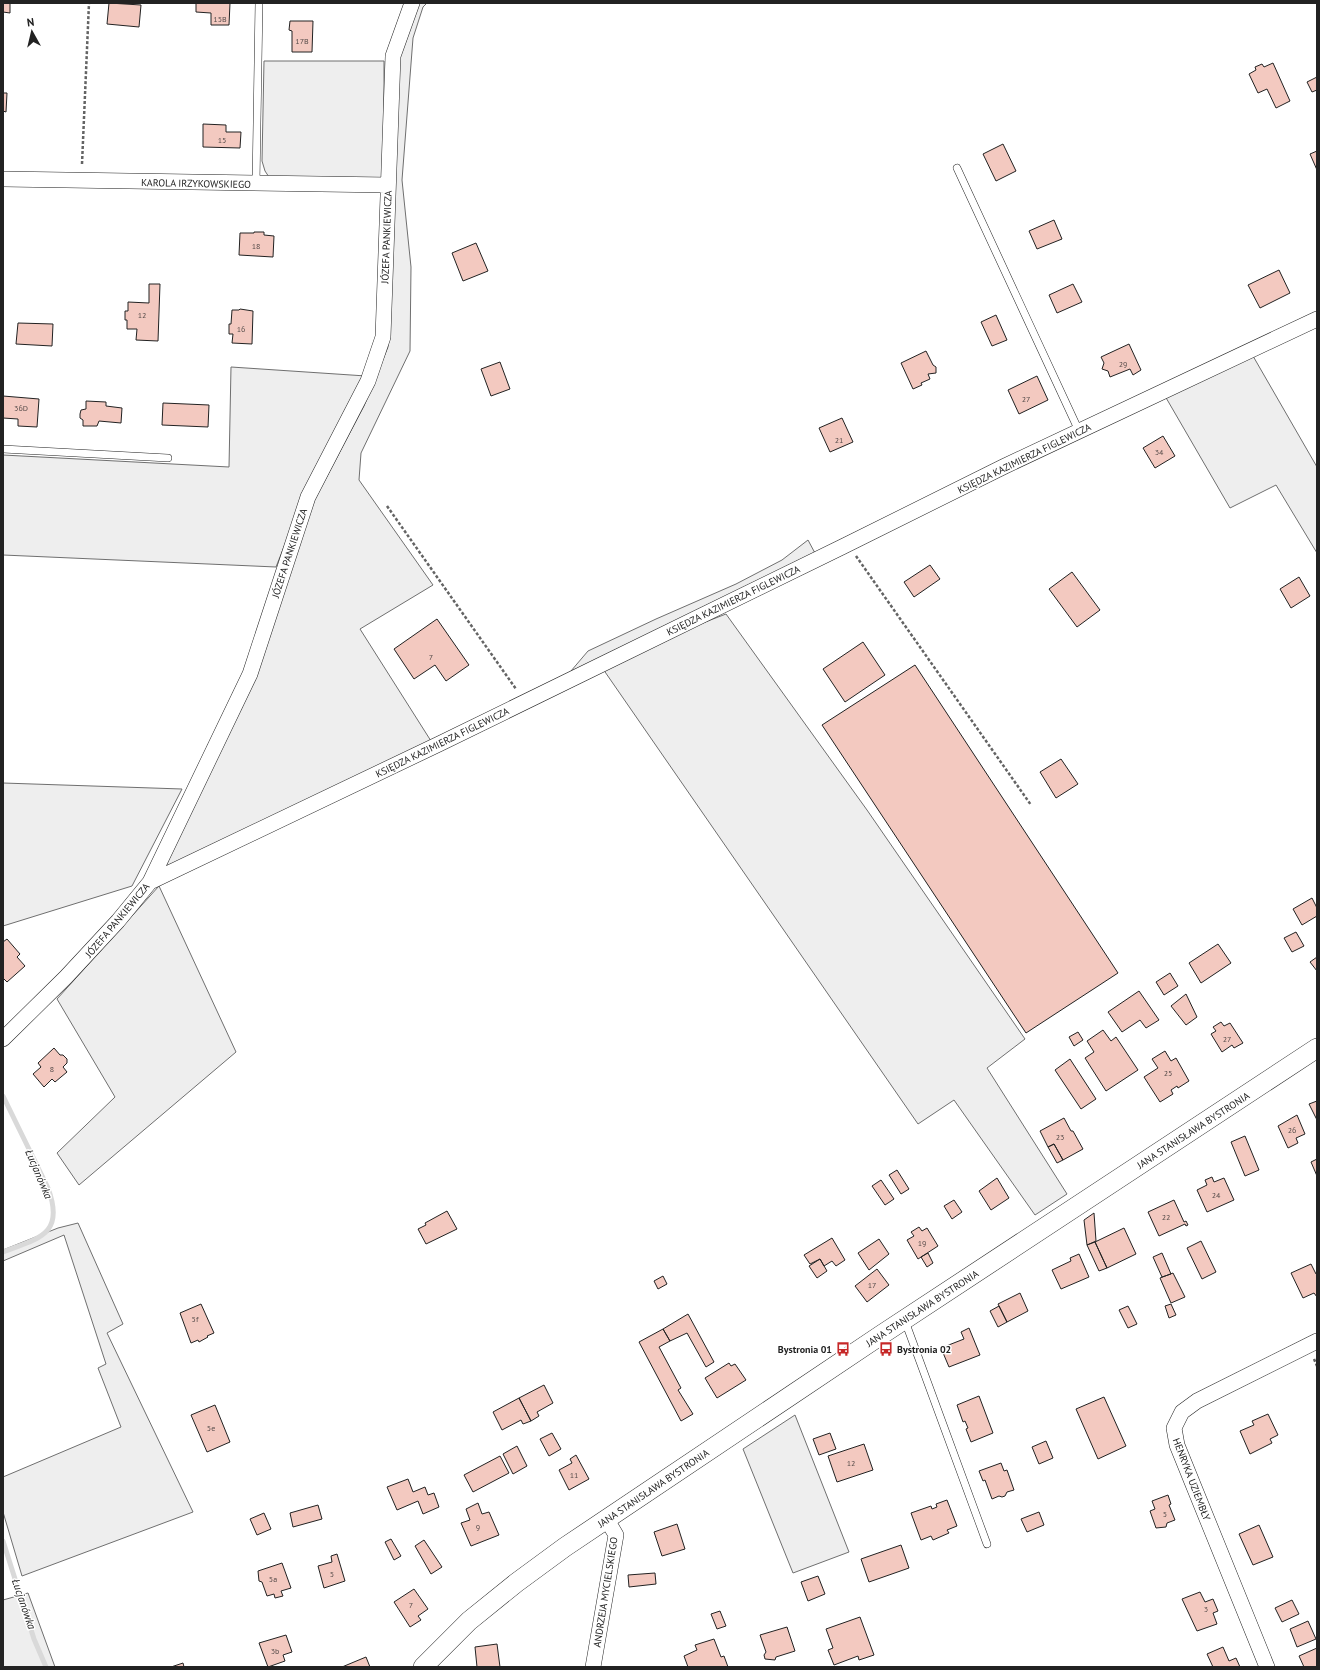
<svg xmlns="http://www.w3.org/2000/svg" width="1320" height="1670" viewBox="0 0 1320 1670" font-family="'PT Sans',sans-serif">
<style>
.green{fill:#eee;stroke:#6f6f6f}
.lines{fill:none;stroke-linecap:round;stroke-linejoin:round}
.stream{stroke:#d9d9d9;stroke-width:5}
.building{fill:#f3c9c0;stroke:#222}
.service-casing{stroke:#222;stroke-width:8}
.minor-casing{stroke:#222;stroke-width:16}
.tertiary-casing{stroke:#222;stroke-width:20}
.path{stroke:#646464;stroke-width:2.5;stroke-dasharray:3 2;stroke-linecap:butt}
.service{stroke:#fff;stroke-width:7}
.minor{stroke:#fff;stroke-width:15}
.tertiary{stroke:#fff;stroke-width:19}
.labels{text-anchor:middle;stroke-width:3;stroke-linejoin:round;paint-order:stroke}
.number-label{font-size:8px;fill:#564c4a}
.street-label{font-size:10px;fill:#222;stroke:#fff}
.poi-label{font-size:10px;font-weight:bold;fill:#222;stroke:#fff;text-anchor:end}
.water-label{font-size:11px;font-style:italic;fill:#222;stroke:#fff}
</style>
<rect width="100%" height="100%" fill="#fff"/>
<path class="green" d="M417,3H427L423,7L413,38L402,180L411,267L410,351L361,453L359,480L433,585L360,629L431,741L162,871L315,499L364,406L388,347L394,187L397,58Z
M264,61H384V181L269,177L265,171L262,161Z
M1253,356L1317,467V553L1276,485L1230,508L1165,396Z
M231,367L366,376L304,496L276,567L3,555V455L229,467Z
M808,540L816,555L565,678L588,651L656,619L736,584L782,560Z
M726,614L867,810L1025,1039L987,1068L1067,1194L1035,1215L954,1100L918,1124L603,669L682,631Z
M3,783L182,789L132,886L3,926Z
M159,886L236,1052L79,1185L57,1153L115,1097L57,999Z
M78,1223L123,1324L107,1333L193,1512L22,1576L3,1512V1477L121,1427L98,1368L106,1364L64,1235L3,1261V1250L58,1228Z
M795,1415L849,1552L793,1573L743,1449Z
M28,1593L55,1667H3V1600Z"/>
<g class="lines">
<path class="stream" d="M3,1096L48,1188C65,1234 40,1238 3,1252
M3,1541L34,1639L46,1667"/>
</g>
<path class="building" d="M3,3H10V13L3,12Z
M109,3L141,5L139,27L107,24Z
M196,3H230L229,25H211V13L196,12Z
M290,21H313L312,52H292V31L289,30Z
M1273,63L1290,101L1276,108L1267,89L1258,93L1249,74L1256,70L1255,67L1262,64L1264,67Z
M1317,77V90L1312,92L1307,82Z
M3,93H7L6,112L3,111Z
M203,124L226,125V132H241L240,148L203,147Z
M1003,144L1016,171L996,181L983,154Z
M1317,151V170L1310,154Z
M1054,220L1062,239L1037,249L1029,231Z
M254,232H264V235L274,236L273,257L239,255L240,233H254Z
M476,243L488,271L463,281L452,253Z
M1279,270L1290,293L1260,308L1248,285Z
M149,284H160L158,341L136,340L137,329H127V320H125V311H128V302L149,303Z
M1073,284L1082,302L1057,313L1049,295Z
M240,309L253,311L252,344L232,343L233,334H229V324H231L232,310H239Z
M996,315L1007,340L992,346L981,322Z
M18,323L53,324L52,346L16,344Z
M1129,344L1141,370L1133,375L1130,369L1110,377L1108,371L1102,369L1104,363L1101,357Z
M926,351L933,365L936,367V373L928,374L930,379L921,383L922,385L913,389L901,363Z
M500,362L510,389L491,396L481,369Z
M1037,376L1048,400L1019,414L1008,390Z
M3,396L39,399L37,427L18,426V419L3,418Z
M86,401L106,402V406L122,408L121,423L99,421L97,426H83V420L80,418V414L81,410L86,409Z
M163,403L209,405L208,427L162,425Z
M842,418L853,442L830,452L819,428Z
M1163,436L1175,456L1155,468L1143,448Z
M930,565L940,579L914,597L904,582Z
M1072,572L1100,610L1077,627L1049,589Z
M1299,577L1310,596L1291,608L1280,589Z
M437,619L469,665L446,681L435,665L414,679L394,649Z
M863,642L885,675L845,702L823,669Z
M915,665L1118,973L1026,1033L822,725Z
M1061,759L1078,784L1056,798L1040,772Z
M1312,898L1317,908V916L1302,925L1293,909Z
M1296,932L1304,946L1292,952L1284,938Z
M7,939L20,954L17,957L25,966L7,982L3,978V942Z
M1218,944L1231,963L1201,983L1189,963Z
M1317,957V971L1310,962Z
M1170,973L1178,986L1164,995L1156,982Z
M1139,991L1159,1020L1146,1028L1140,1020L1122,1032L1108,1012Z
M1186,994L1197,1017L1186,1025L1171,1006Z
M1221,1022L1224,1026L1230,1023L1243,1043L1234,1048L1232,1045L1222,1052L1211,1034L1216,1031L1213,1027Z
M1103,1030L1111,1041L1116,1037L1138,1070L1106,1091L1085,1058L1094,1052L1087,1041Z
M1078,1032L1083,1040L1074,1046L1069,1037Z
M54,1048L60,1055H63L67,1059V1063L63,1067L67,1072L55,1082L52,1079L44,1087L33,1074L41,1067L38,1063Z
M1165,1051L1171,1061L1176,1058L1189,1081L1178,1088L1177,1086L1171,1090L1173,1094L1160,1102L1144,1077L1158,1068L1152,1059Z
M1070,1059L1096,1099L1081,1109L1055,1070Z
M1317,1101V1120L1309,1104Z
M1297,1115L1305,1134L1296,1138L1298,1143L1288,1148L1278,1126Z
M1064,1118L1071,1131H1073L1083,1149L1063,1160L1054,1144L1048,1147L1040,1131Z
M1245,1136L1259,1170L1245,1176L1231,1142Z
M1054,1144L1063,1160L1057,1163L1048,1147Z
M1317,1159V1176L1311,1162Z
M897,1170L909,1189L901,1194L889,1175Z
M1212,1177L1214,1182L1224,1178L1234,1200L1207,1212L1197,1190L1207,1185L1205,1180Z
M997,1178L1009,1198L991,1210L979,1191Z
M881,1180L894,1199L885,1205L872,1186Z
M954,1200L962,1212L952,1219L944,1206Z
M1174,1200L1184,1222L1186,1221L1188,1225L1186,1226L1185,1224L1159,1236L1148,1212Z
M447,1211L457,1229L426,1244L418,1229L426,1225L425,1223Z
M1094,1213L1096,1241L1087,1245L1084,1220Z
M919,1227L922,1231L927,1228L938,1246L918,1259L907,1240L914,1236L911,1232Z
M1124,1228L1136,1254L1107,1268L1095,1242Z
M832,1238L845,1260L836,1266L832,1261L824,1266L820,1259L810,1264L804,1255Z
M879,1239L889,1254L869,1270L858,1253Z
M1201,1241L1216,1272L1202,1279L1187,1248Z
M1095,1242L1107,1268L1099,1271L1087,1245Z
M928,1253L933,1263L927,1267L921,1257Z
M1162,1253L1171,1274L1162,1277L1153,1257Z
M1079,1254L1089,1277L1061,1289L1052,1270L1071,1261L1070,1258Z
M820,1259L827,1271L817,1278L809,1266Z
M1311,1264L1316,1274H1317V1297L1314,1293L1303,1298L1291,1273Z
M877,1269L889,1285L867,1302L855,1286Z
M1173,1273L1185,1297L1171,1303L1160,1278Z
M663,1276L667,1284L658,1289L654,1281Z
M1020,1293L1028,1311L1007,1322L998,1304Z
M201,1304L214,1333L207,1336L208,1337L199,1342L198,1340L191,1343L180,1313Z
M1171,1304L1176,1315L1169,1318L1165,1306Z
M999,1306L1007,1322L998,1327L990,1311Z
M1128,1306L1137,1324L1128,1328L1119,1310Z
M688,1314L714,1362L706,1367L687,1333L670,1341L663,1329Z
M969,1328L980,1355L949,1367L941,1348L964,1339L961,1332Z
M663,1329L670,1341L659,1347L681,1388L678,1390L693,1414L681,1421L639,1342Z
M729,1363L731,1366L735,1364L746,1380L717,1398L705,1378Z
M544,1385L553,1403L537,1412L539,1416L531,1421L519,1398Z
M979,1396L993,1433L971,1442L966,1429L968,1428L965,1421L963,1422L957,1405Z
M1104,1397L1126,1446L1098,1459L1076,1409Z
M519,1398L531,1421L523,1424L521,1420L502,1430L493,1412Z
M215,1405L230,1442L207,1452L191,1415Z
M1268,1414L1278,1435L1270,1439L1272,1443L1250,1454L1240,1431L1254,1425L1252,1421Z
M552,1433L561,1449L549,1456L540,1439Z
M830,1433L836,1449L819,1455L813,1439Z
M1046,1441L1053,1458L1039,1464L1032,1447Z
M864,1444L873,1470L837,1482L828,1456Z
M517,1446L527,1466L513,1474L503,1454Z
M576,1455L589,1479L569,1490L559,1470L572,1463L570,1459Z
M500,1456L509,1473L473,1492L464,1475Z
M1001,1463L1004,1471L1007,1470L1014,1490L1007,1492L1005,1496L1002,1497L999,1496L992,1499L985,1480L983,1481L979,1471Z
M408,1479L413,1492L425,1487L428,1495L434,1493L439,1507L423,1514L418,1501L397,1510L387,1487Z
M1168,1495L1171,1504L1169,1505L1175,1520L1167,1523L1166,1527L1156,1528L1150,1511L1155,1509L1152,1501Z
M947,1500L957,1526L947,1530L949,1533L933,1540L931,1536L921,1540L911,1513L931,1506L932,1509L937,1507L936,1504Z
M478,1503L482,1514L489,1512L499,1535L471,1546L461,1523L470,1520L466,1509Z
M318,1505L322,1519L293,1527L290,1513Z
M1039,1512L1044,1525L1027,1532L1021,1519Z
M264,1513L271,1529L257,1535L250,1519Z
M677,1524L685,1549L662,1556L654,1532Z
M1259,1525L1273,1557L1253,1565L1239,1534Z
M391,1539L401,1556L394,1560L385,1542Z
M424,1540L442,1567L431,1574L415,1546Z
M901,1545L909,1568L869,1582L861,1559Z
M337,1554L345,1581L324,1588L318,1566L332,1562L331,1556Z
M282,1563L291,1588L281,1591L283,1596L275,1598L274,1594L267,1596L262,1582L259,1581L258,1571Z
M655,1573L656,1584L629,1587L628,1575Z
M818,1576L825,1594L808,1601L801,1582Z
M414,1589L428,1609L418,1616L421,1620L410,1627L394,1602Z
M1200,1592L1205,1602L1213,1599L1218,1611L1213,1613L1217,1624L1197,1631L1182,1599Z
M1292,1600L1299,1614L1282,1622L1275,1608Z
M720,1611L726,1626L717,1629L711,1614Z
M860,1617L874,1655L859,1660L858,1656L834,1665L828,1650L833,1648L826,1629Z
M1308,1621L1316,1639L1297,1647L1290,1629Z
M787,1627L795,1651L776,1657L775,1660L765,1659L764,1655L766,1652L760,1635Z
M286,1635L292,1652L283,1655L285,1661L268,1667L259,1643Z
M714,1639L721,1657L724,1656L728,1667H688L684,1656L697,1650L695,1645Z
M497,1644L500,1667H477L475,1647Z
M1223,1647L1229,1661L1236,1658L1240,1667H1213L1207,1654Z
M1317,1648V1667H1304L1299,1656Z
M366,1657L370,1667H342Z
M183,1663L184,1667H171Z"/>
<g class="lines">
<defs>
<path id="service" d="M957,168L1079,431
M256,183L259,3
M3,449L168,458
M905,1321L987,1544"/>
<path id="minor" d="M3,179L388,185
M150,882L439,744L842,547L1005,466L1317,319
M3,1039L66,977L118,921L150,882L250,674L308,497L368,381L383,337L393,56L412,3
M593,1667L616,1535L607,1520
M1267,1667L1177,1445L1174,1428L1182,1412L1197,1401L1317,1341"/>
<path id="tertiary" d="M423,1667L469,1621L516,1583L565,1547L881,1335L1317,1048"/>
</defs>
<use href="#service" class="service-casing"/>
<use href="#minor" class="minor-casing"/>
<use href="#tertiary" class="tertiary-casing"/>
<path class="path" d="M82,164L89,3
M387,506L516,689
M856,556L1031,805
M1314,1359L1317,1366"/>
<use href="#service" class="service"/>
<use href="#minor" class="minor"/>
<use href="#tertiary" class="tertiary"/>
</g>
<defs>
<symbol id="bus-bare" viewBox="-9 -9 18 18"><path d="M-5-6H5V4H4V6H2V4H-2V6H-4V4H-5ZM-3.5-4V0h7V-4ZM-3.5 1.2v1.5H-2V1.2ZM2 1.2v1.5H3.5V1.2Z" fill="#c62828" stroke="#fff" stroke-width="2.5" paint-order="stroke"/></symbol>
</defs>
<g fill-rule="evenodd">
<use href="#bus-bare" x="833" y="1339" width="20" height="20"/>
<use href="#bus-bare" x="876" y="1339" width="20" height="20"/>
</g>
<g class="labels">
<g class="number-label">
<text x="220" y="22">15B</text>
<text x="302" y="44">17B</text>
<text x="222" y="143">15</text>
<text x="256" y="249">18</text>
<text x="142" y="318">12</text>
<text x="241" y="332">16</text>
<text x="1123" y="367">29</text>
<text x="1026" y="402">27</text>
<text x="21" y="411">36D</text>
<text x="839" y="443">21</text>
<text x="1159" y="455">34</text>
<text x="431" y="660">7</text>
<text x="1227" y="1042">27</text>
<text x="52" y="1072">8</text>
<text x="1168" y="1076">25</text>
<text x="1292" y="1133">26</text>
<text x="1060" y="1140">23</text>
<text x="1216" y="1198">24</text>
<text x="1166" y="1220">22</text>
<text x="922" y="1246">19</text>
<text x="872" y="1288">17</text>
<text x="195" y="1322">5f</text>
<text x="211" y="1431">5e</text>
<text x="851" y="1466">12</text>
<text x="574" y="1478">11</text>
<text x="1165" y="1517">5</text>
<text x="478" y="1530">9</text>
<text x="332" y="1577">5</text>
<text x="273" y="1582">5a</text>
<text x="411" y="1608">7</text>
<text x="1206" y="1612">3</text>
<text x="275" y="1654">3b</text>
</g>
<g class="street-label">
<text transform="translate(196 183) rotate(1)" y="4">KAROLA IRZYKOWSKIEGO</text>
<text transform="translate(386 237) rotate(-88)" y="4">JÓZEFA PANKIEWICZA</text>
<text transform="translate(1024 458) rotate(-26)" y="4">KSIĘDZA KAZIMIERZA FIGLEWICZA</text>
<text transform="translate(289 553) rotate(-72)" y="4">JÓZEFA PANKIEWICZA</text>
<text transform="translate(733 600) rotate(-26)" y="4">KSIĘDZA KAZIMIERZA FIGLEWICZA</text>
<text transform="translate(442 742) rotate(-26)" y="4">KSIĘDZA KAZIMIERZA FIGLEWICZA</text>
<text transform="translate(117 920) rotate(-50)" y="4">JÓZEFA PANKIEWICZA</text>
<text transform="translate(1193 1130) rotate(-33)" y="4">JANA STANISŁAWA BYSTRONIA</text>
<text transform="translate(922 1308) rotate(-33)" y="4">JANA STANISŁAWA BYSTRONIA</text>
<text transform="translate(1192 1479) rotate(69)" y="4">HENRYKA UZIEMBŁY</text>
<text transform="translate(653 1488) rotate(-34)" y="4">JANA STANISŁAWA BYSTRONIA</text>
<text transform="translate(605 1592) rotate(-81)" y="4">ANDRZEJA MYCIELSKIEGO</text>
</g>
<g class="poi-label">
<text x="832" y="1353">Bystronia 01</text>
<text x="897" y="1353" text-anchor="start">Bystronia 02</text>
</g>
<g class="water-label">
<text transform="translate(39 1174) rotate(67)" y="4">Łucjanówka</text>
<text transform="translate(24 1604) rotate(71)" y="4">Łucjanówka</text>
</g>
</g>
<rect width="1320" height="1670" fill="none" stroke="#222222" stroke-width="8"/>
<g transform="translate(32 32) rotate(352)" stroke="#ffffff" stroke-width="3" paint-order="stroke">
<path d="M0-3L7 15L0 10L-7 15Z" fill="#222222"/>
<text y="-6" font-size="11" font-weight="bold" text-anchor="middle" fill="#222222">N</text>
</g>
</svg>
